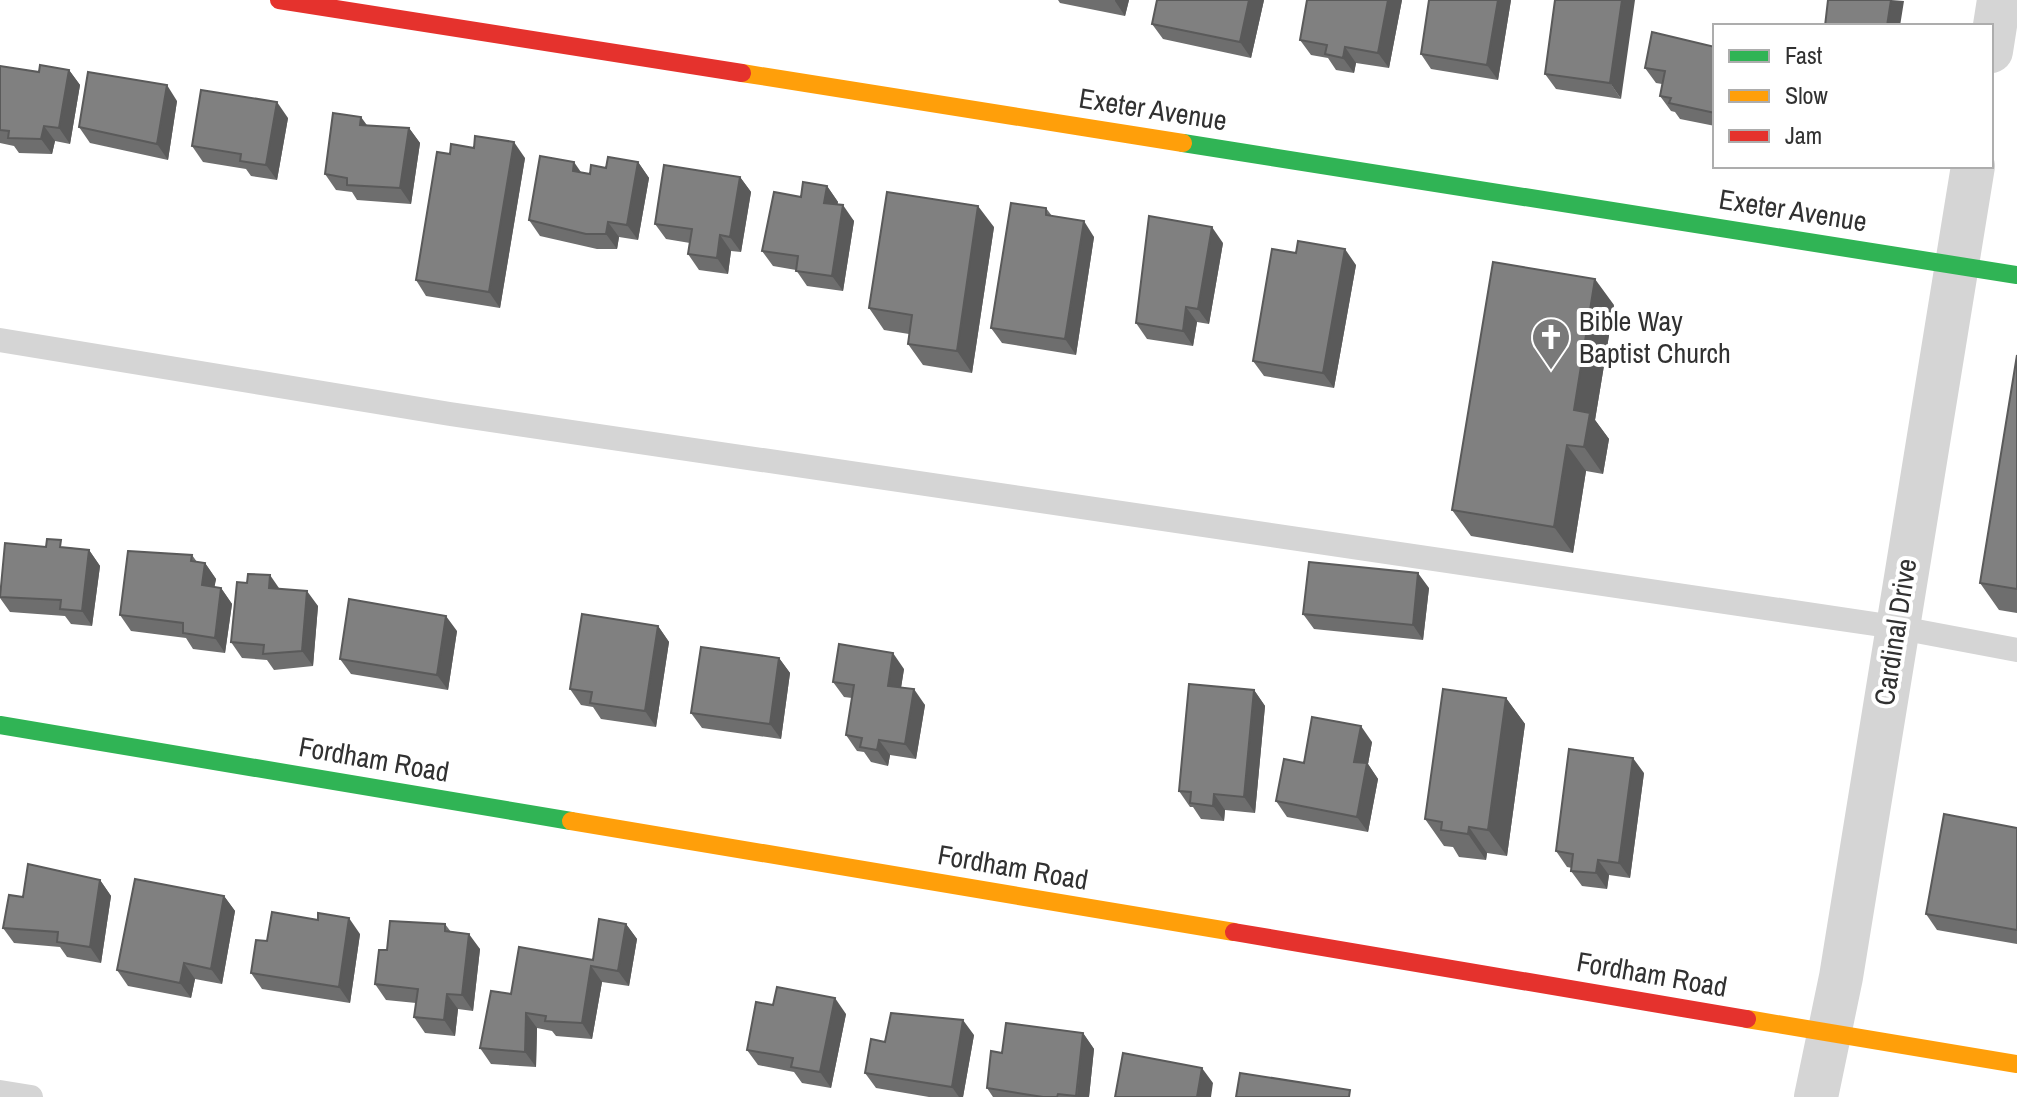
<svg xmlns="http://www.w3.org/2000/svg" width="2017" height="1097" viewBox="0 0 2017 1097" font-family="'Archivo Narrow',sans-serif">
<style>
.lines{fill:none;stroke-linecap:round;stroke-linejoin:round}
.lane{stroke:#d5d5d5;stroke-width:24}
.street{stroke:#d5d5d5;stroke-width:44}
.fast{stroke:#30b455;stroke-width:18}
.slow{stroke:#ff9f0a;stroke-width:18}
.jam{stroke:#e5322d;stroke-width:18}
.wall{fill:#6e6e6e}
.shaded-wall{fill:#5a5a5a}
.building{fill:#808080;stroke:#5a5a5a;stroke-width:2}
.labels{text-anchor:middle;stroke-width:8;stroke-linejoin:round;paint-order:stroke}
.street-label{font-size:28px;fill:#313131;stroke:#fff}
.poi-label{font-size:28px;fill:#313131;stroke:#fff;text-anchor:start}
</style>
<rect width="100%" height="100%" fill="#fff"/>
<g class="lines">
<path class="lane" d="M0,340L450,414L1895,627L2017,650
M0,1092L31,1097"/>
<path class="street" d="M1991,51L1999,0
M1816,1097L1841,977L1973,166"/>
<path class="fast" d="M1183,143L2017,275
M0,725L571,821"/>
<path class="slow" d="M742,73L1183,143
M571,821L1234,932
M1747,1019L2017,1064"/>
<path class="jam" d="M279,0L742,73
M1234,932L1747,1019"/>
</g>
<path class="wall" d="M1058,0H1129L1125,16L1060,3Z
M1264,0L1251,58L1163,39L1152,24Z
M1402,0L1389,68L1356,63L1354,73L1336,70L1328,58L1311,55L1300,40Z
M1511,0L1498,80L1431,69L1421,54Z
M1555,0L1621,99L1556,89L1545,74Z
M1715,47V126L1680,119L1675,112L1671,111L1660,96L1662,84L1656,83L1645,68Z
M0,66L39,72L69,70L80,85L70,144L55,141L52,154L19,153L14,146L0,143Z
M177,101L168,160L90,143L79,127Z
M288,118L277,180L251,176L246,169L203,162L192,146Z
M368,126L409,128L420,143L411,204L357,200L352,192L336,190L325,174Z
M450,154L525,158L500,308L426,296L416,280Z
M638,162L649,178L638,240L619,237L617,249H597L540,236L529,220L581,172L590,174L606,168Z
M740,177L751,192L741,252L731,251L728,274L699,270L688,254L690,243L666,239L655,224Z
M827,186L838,202L837,204L854,221L843,291L807,286L796,270L773,266L762,251L801,197Z
M1046,208L1052,216L1094,237L1076,355L1002,343L991,328Z
M994,227L972,373L923,365L908,344L909,334L884,330L869,308Z
M1223,243L1209,324L1197,322L1193,346L1147,339L1136,323Z
M1296,253L1356,265L1334,388L1264,376L1253,361Z
M1614,305L1595,420L1609,439L1603,474L1586,471L1573,553L1471,536L1452,510Z
M2017,355V613L1999,610L1980,583Z
M46,547H66L89,550L100,566L92,626L71,624L65,616L10,612L0,598V589Z
M192,555L197,562L205,563L216,579L214,587L221,588L232,604L225,653L193,649L186,638L131,631L120,615Z
M1429,588L1423,640L1314,629L1303,614Z
M280,589L318,606L313,666L274,670L267,660L242,658L231,642Z
M658,626L669,642L656,727L601,719L593,707L581,705L570,689Z
M457,631L448,690L351,674L340,659Z
M779,658L790,673L781,739L702,728L691,713Z
M904,669L901,687L925,705L916,759L890,755L888,766L871,762L864,752L857,751L846,735L852,698L844,697L833,682Z
M1254,690L1265,706L1255,813L1225,810L1224,821L1201,819L1193,807H1190L1179,791Z
M1506,698L1525,724L1507,856L1487,853L1486,860L1459,857L1453,847L1444,846L1425,819Z
M1372,742L1368,764L1378,779L1368,832L1287,817L1276,801L1304,763Z
M1644,773L1630,878L1609,875L1607,889L1582,886L1571,871L1572,868L1567,867L1556,851Z
M2017,828V944L1937,930L1926,914Z
M100,880L111,896L101,963L67,957L60,947L14,943L3,928L23,897Z
M224,896L235,911L222,984L195,979L191,998L128,986L117,970Z
M445,924L451,932L480,949L473,1011L458,1009L455,1036L425,1033L414,1017L416,1003L386,1000L375,984L387,950Z
M626,924L637,939L629,986L602,982L592,1039L556,1036L552,1031L537,1028L536,1067L491,1064L480,1048L511,994L593,960Z
M360,934L350,1003L262,989L251,973L267,941Z
M773,1005L846,1014L831,1088L802,1083L794,1072L758,1065L747,1050Z
M1083,1033L1094,1049L1089,1097H993L987,1088L1002,1053Z
M974,1035L963,1097H929L876,1088L865,1073L885,1042Z"/>
<path class="shaded-wall" d="M1115,0H1129L1125,16L1115,1Z
M1249,0H1264L1251,58L1240,42Z
M1388,0H1402L1389,68L1378,53Z
M1498,0H1511L1498,80L1487,65Z
M1622,0H1635L1621,99L1610,83Z
M1891,0L1904,1L1900,26H1887Z
M1345,47L1356,63L1354,73L1343,58Z
M69,70L80,85L70,144L59,128Z
M167,85L177,101L168,160L157,144Z
M277,102L288,118L277,180L266,165Z
M361,117L372,132L360,125Z
M44,126L55,141L52,154L41,139Z
M409,128L420,143L411,204L400,188Z
M514,142L525,158L500,308L489,292Z
M574,162L585,178L573,171Z
M638,162L649,178L638,240L627,225Z
M740,177L751,192L741,252L730,237Z
M827,186L838,202L835,218L824,203Z
M843,205L854,221L843,291L832,276Z
M978,206L994,227L972,373L957,351Z
M1084,221L1094,237L1076,355L1065,339Z
M608,222L619,237L617,249L606,234Z
M1212,227L1223,243L1209,324L1198,309Z
M720,235L731,251L728,274L717,258Z
M1345,249L1356,265L1334,388L1323,373Z
M1595,279L1614,305L1595,420L1609,439L1603,474L1584,447L1574,410Z
M1186,307L1197,322L1193,346L1183,331Z
M1567,445L1586,471L1573,553L1554,527Z
M89,550L100,566L92,626L82,611Z
M205,563L216,579L212,601L202,585Z
M1418,573L1429,588L1423,640L1413,625Z
M270,575L281,591L269,588Z
M221,588L232,604L225,653L215,638Z
M307,591L318,606L313,666L302,651Z
M446,616L457,631L448,690L437,675Z
M658,626L669,642L656,727L645,711Z
M893,653L904,669L899,701L888,686Z
M779,658L790,673L781,739L770,724Z
M914,689L925,705L916,759L905,744Z
M1254,690L1265,706L1255,813L1244,797Z
M1506,698L1525,724L1507,856L1488,830Z
M1361,726L1372,742L1368,764L1378,779L1368,832L1357,817L1354,762Z
M879,740L890,755L888,766L877,750Z
M1633,758L1644,773L1630,878L1619,863Z
M1214,794L1225,810L1224,821L1213,806Z
M1469,827L1487,853L1486,860L1468,834Z
M1598,860L1609,875L1607,889L1596,873Z
M100,880L111,896L101,963L90,947Z
M224,896L235,911L222,984L211,969Z
M349,918L360,934L350,1003L339,987Z
M626,924L637,939L629,986L618,971Z
M469,934L480,949L473,1011L462,995Z
M184,963L195,979L191,998L180,983Z
M591,966L602,982L592,1039L582,1023Z
M447,994L458,1009L455,1036L444,1020Z
M835,998L846,1014L831,1088L820,1072Z
M526,1013L537,1028L536,1067L525,1052Z
M963,1020L974,1035L963,1097H959L952,1087Z
M1083,1033L1094,1049L1089,1097H1077Z
M1202,1068L1213,1083L1211,1097H1197Z"/>
<path class="building" d="M1157,0H1249L1240,42L1152,24Z
M1307,0H1388L1378,53L1345,47L1343,58L1325,54L1327,45L1300,40Z
M1429,0H1498L1487,65L1421,54Z
M1555,0H1622L1610,83L1545,74Z
M1828,0H1891L1887,26H1825Z
M1652,32L1715,47V113L1669,103L1671,98L1660,96L1665,71L1645,68Z
M40,65L69,70L59,128L44,126L41,139L8,138L9,131L0,130V66L39,72Z
M88,72L167,85L157,144L79,127Z
M201,90L277,102L266,165L240,161L241,154L192,146Z
M333,113L361,117L360,125L409,128L400,188L347,185V178L325,174Z
M475,136L514,142L489,292L416,280L437,152L450,154L451,144L474,148Z
M540,156L574,162L573,171L590,174L591,165L606,168L608,157L638,162L627,225L608,222L606,234H586L529,220Z
M664,165L740,177L730,237L720,235L717,258L688,254L692,229L655,224Z
M803,182L827,186L824,203L843,205L832,276L796,271L798,256L762,251L774,192L801,197Z
M887,192L978,206L957,351L908,344L912,315L869,308Z
M1011,203L1046,208V215L1084,221L1065,339L991,328Z
M1149,216L1212,227L1198,309L1186,307L1183,331L1136,323Z
M1298,241L1345,249L1323,373L1253,361L1272,249L1296,253Z
M1493,262L1595,279L1574,410L1590,413L1584,447L1567,445L1554,527L1452,510Z
M2017,355V589L1980,583Z
M47,539L61,540L60,547L89,550L82,611L60,609L61,600L0,597L5,543L46,547Z
M128,551L192,555L191,561L205,563L202,585L221,588L215,638L183,633V623L120,615Z
M1309,562L1418,573L1413,625L1303,614Z
M248,574L270,575L269,588L307,591L302,651L263,654L264,645L231,642L237,582L247,583Z
M349,599L446,616L437,675L340,659Z
M582,614L658,626L645,711L590,703L592,692L570,689Z
M839,644L893,653L888,686L914,689L905,744L879,740L877,750L860,747L862,738L846,735L854,685L833,682Z
M701,647L779,658L770,724L691,713Z
M1189,684L1254,690L1244,797L1214,794L1213,806L1190,803L1191,792L1179,791Z
M1443,689L1506,698L1488,830L1469,827L1468,834L1441,830L1442,822L1425,819Z
M1312,717L1361,726L1354,762L1367,763L1357,817L1276,801L1284,759L1304,763Z
M1569,749L1633,758L1619,863L1598,860L1596,873L1571,871L1573,854L1556,851Z
M1944,814L2017,828V930L1926,914Z
M28,864L100,880L90,947L57,942L58,932L3,928L9,895L23,897Z
M135,879L224,896L211,969L184,963L180,983L117,970Z
M272,912L318,920V913L349,918L339,987L251,973L256,940L267,941Z
M599,919L626,924L618,971L591,966L582,1023L545,1021L546,1016L526,1013L525,1052L480,1048L491,991L511,994L519,947L593,960Z
M390,921L445,924V931L469,934L462,995L447,994L444,1020L414,1017L418,989L375,984L379,950H387Z
M777,987L835,998L820,1072L791,1067L793,1058L747,1050L756,1002L773,1005Z
M891,1013L963,1020L952,1087L865,1073L871,1039L885,1042Z
M1006,1023L1083,1033L1076,1096L1058,1094L1057,1097H1043L987,1088L991,1051L1002,1053Z
M1123,1053L1202,1068L1197,1097H1115Z
M1240,1073L1350,1090L1349,1097H1236Z"/>
<defs>
<symbol id="church-pin" viewBox="-11 -11 22 30"><path d="M0 17L-7.5 6A9.5 9.5 0 1 1 7.5 6Z" fill="#797979" stroke="#fff"/><path d="M-1.2-6h2.4v3.5h3.3v2.4h-3.3V6h-2.4V-.1h-3.3v-2.4h3.3Z" fill="#fff"/></symbol>
</defs>
<g fill-rule="evenodd">
<use href="#church-pin" x="1529" y="315" width="44" height="60"/>
</g>
<g class="labels">
<g class="street-label">
<text transform="translate(1153 109) rotate(9)" y="10">Exeter Avenue</text>
<text transform="translate(1793 210) rotate(9)" y="10">Exeter Avenue</text>
<text transform="translate(1895 632) rotate(-81)" y="10">Cardinal Drive</text>
<text transform="translate(374 759) rotate(10)" y="10">Fordham Road</text>
<text transform="translate(1013 867) rotate(10)" y="10">Fordham Road</text>
<text transform="translate(1652 974) rotate(10)" y="10">Fordham Road</text>
</g>
<g class="poi-label">
<text x="1579" y="331">Bible Way<tspan x="1579" dy="32">Baptist Church</tspan></text>
</g>
</g>
<rect x="1713" y="24" width="280" height="144" fill="#ffffff" stroke="#adadad" stroke-width="2"/>
<rect x="1729" y="50" width="40" height="12" fill="#30b455" stroke="#adadad" stroke-width="2"/>
<text x="1785" y="64" font-size="24" fill="#313131">Fast</text>
<rect x="1729" y="90" width="40" height="12" fill="#ff9f0a" stroke="#adadad" stroke-width="2"/>
<text x="1785" y="104" font-size="24" fill="#313131">Slow</text>
<rect x="1729" y="130" width="40" height="12" fill="#e5322d" stroke="#adadad" stroke-width="2"/>
<text x="1785" y="144" font-size="24" fill="#313131">Jam</text>
</svg>
